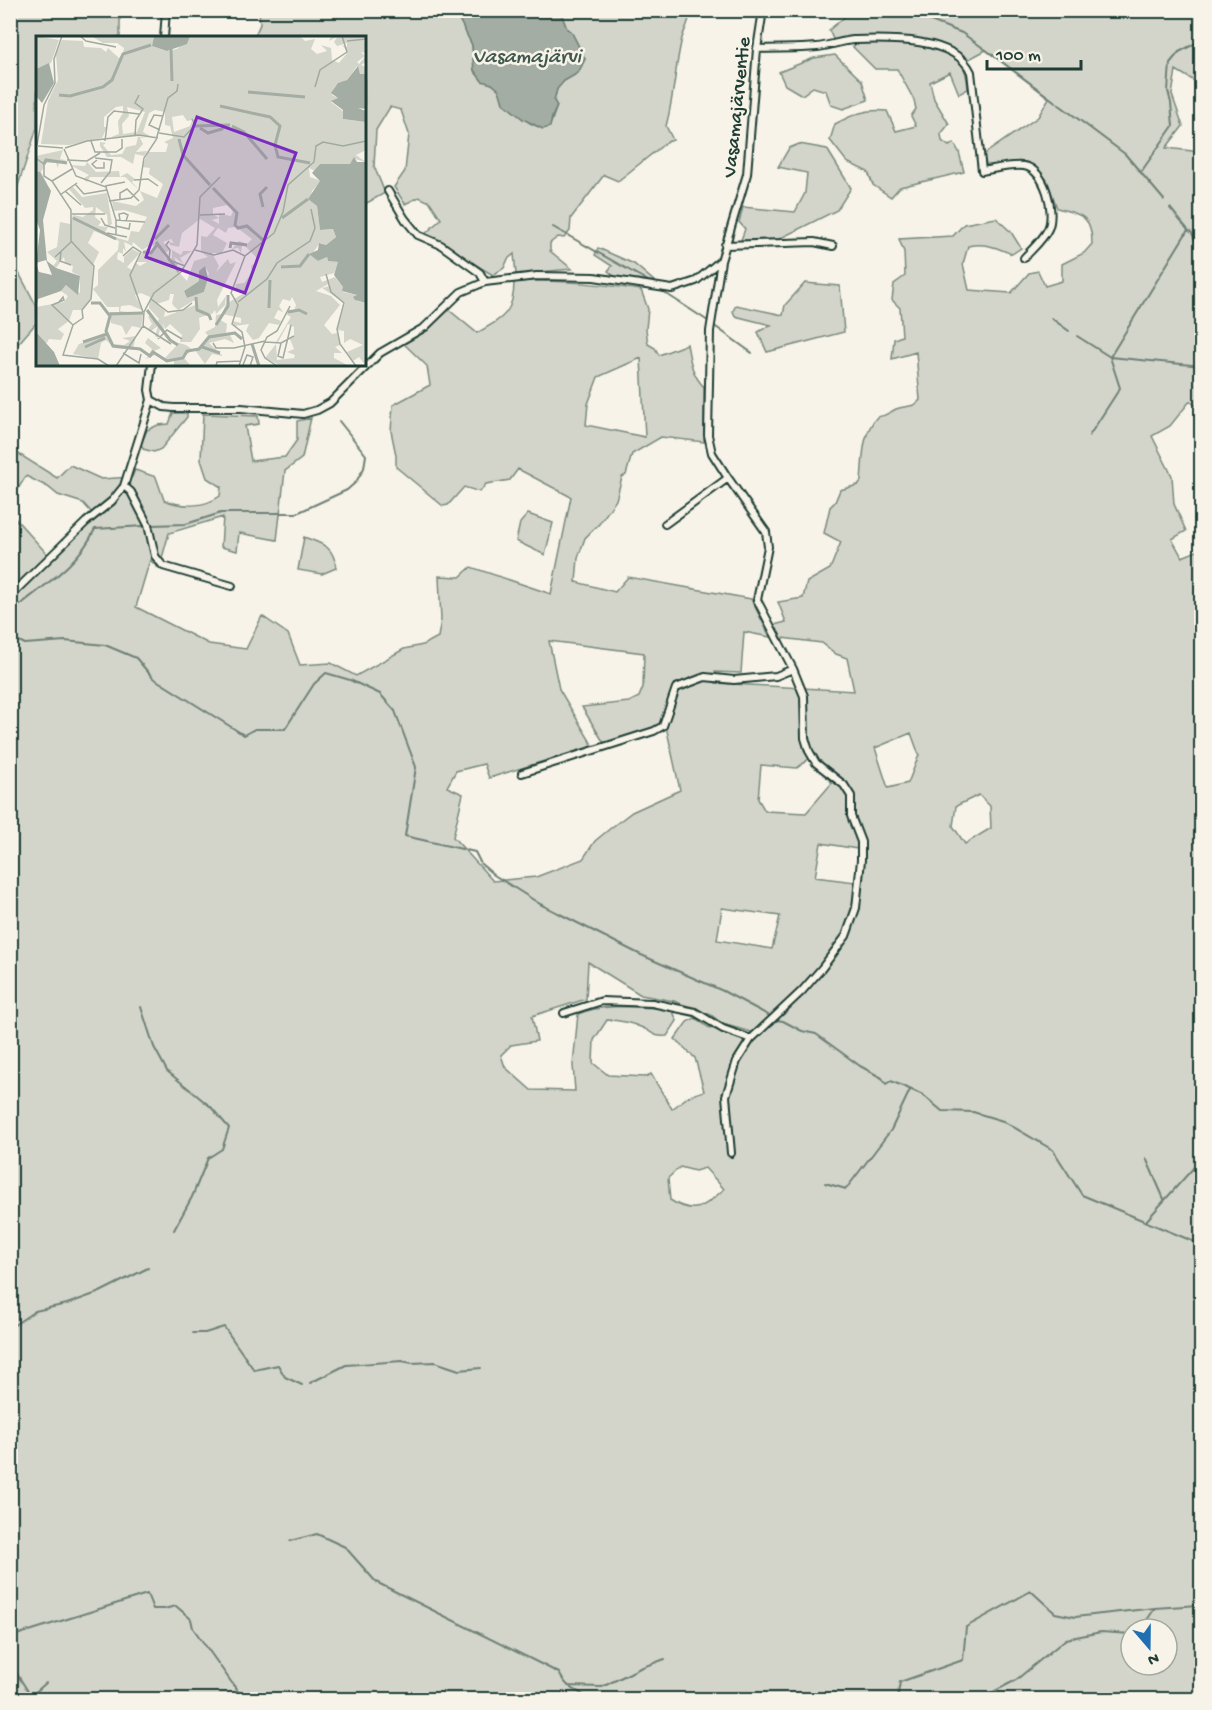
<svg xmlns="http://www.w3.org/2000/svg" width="1212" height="1710" viewBox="0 0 1212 1710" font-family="'Gochi Hand',sans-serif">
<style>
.green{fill:#d3d5ca;stroke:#79897f;stroke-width:1.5;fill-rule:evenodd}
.water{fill:#a4ada3;stroke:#6f8077;stroke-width:1.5}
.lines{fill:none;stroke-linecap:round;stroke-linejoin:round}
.stream{stroke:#6f8077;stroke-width:2}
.street-casing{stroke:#1f3d34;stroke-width:10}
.street{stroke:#f7f3e8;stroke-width:6}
.labels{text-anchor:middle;stroke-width:5;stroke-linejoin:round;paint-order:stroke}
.street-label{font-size:20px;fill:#1f3d34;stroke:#f7f3e8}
.water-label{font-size:21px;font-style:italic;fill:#405950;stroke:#f7f3e8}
.inset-river{fill:none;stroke:#a4ada3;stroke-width:3}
.inset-road{fill:none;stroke:#a1aaa0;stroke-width:1.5}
.view{fill:#7b2cbf;fill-opacity:0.15;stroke:#7b2cbf;stroke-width:3}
.inset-edge{fill:none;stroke:#1f3d34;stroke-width:3}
</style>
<rect width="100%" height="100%" fill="#f7f3e8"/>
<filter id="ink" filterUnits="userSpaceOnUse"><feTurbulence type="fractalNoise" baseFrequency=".0167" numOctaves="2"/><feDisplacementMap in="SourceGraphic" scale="12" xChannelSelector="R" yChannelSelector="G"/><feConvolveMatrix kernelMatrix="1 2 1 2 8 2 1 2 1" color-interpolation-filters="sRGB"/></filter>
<g filter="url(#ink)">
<path class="green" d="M11,10L40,11L51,15L56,11H120V37L38,38L37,128L11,207Z
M689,10C691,20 685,28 682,38C675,67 674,97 666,126L673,140L667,142L618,181L604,175L571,218L570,231L564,238L558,237L550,243V251L572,269L516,274L514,254L508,259L504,268L493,275L425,234L441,219L430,202L419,197L405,204L394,187L405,171L409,134L401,110L390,107L376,130L374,166L385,193L365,204L364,38H254L260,24L259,11H455L472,45L474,71L482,80L492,84L500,90L503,103L530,123L543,129L550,126L557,106L554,101L557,89L564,81L578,73L585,59L571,31L567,29L560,11Z
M902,11H1201V85L1176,70L1172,95L1183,126L1166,148L1201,152V410L1190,401L1170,426L1152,436L1172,476L1174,504L1186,531L1172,539L1182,557L1202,549L1201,1699H11V514L49,556L92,513L83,503L58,495L48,487L26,476L11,500V449L57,478L70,465L101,479L132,477L135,470L156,477L164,500C182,507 204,508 220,496L221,487L207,478L201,460L203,414L258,416L259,424L245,426L251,461L285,457L297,440V421L311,418L302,458L285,471L277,540L239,533L237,551L221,547L223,517L169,533L162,558L157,567L150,560L136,607L209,644L246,649L262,616L288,634L300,665L331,663L356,676L404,649L423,645L438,637L441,620L439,576L460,577L471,567L551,594L571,497L518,469L510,480L486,484L480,492L464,487L448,505L443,506L396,467V455L391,431L393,405L430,385L427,366L404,344L427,331L449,310L477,333C503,318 514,313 514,282C557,279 599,284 641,290L648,309L646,329L648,344L655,348L659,355L687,344C690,361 692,375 704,387V442L661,437L632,454L626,475L622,477L616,500L599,524L585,538L578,558L576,582L615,592L628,577L751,599L770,637L744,632L741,673L715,672L716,683L854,691L847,658L836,654L822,643L782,638L774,625L786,622L778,602L803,598L807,582L830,569L841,542L824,533L830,507L835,502L840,490L858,485L861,481C863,459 862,433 877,417C887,416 888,413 896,409C905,405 913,409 920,400L916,352L892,359L894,339L902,336L900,308L892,300L894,284L905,276L904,252L899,239L953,236L964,224L996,218L1011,232L1021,248L1012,254C997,248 985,242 968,246L963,264L969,290L1011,293L1029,273L1038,271L1045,286L1062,281V264L1084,253L1092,244C1092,215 1081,215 1057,208L1047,180L1033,165L1000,164L991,166L986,164L983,155L1038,117L1049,98L986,50L969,59C960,51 951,49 939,46C902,35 876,35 837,40L833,39L829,30L847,15H911ZM641,358L645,437L586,425L588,404L598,377ZM549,641L644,653L643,687L639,697L629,702L582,707L604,743L658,727L666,726L680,790L632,812L612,827L595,841L583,859L536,877L493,881L453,837L463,794L447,787L456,771L484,764L489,778L593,746L559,689ZM911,733L919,755L908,783L888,788L875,748ZM810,758L832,783L806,813L765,811L758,799L761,765L797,768ZM979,795L990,806L991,828L965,844L953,826L956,806ZM821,843L857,849L858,861L855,882L815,877ZM722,908L780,916L772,949L717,940ZM588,962L641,995L674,1001L711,1015L723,1024L751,1032L743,1040L708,1027L695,1018L687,1022L675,1039L695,1058L704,1091L689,1096L672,1109L651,1074L645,1077L608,1075L593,1063L594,1040L607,1020C620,1020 632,1023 643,1028C654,1033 653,1037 667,1036L677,1021L672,1009C640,1008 608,1002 578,1014L573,1065L575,1091L531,1090L505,1067L501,1055L511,1045L537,1041L532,1016L586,999ZM680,1167L695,1171L705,1168L724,1189C704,1207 695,1216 670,1200L668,1178ZM1131,1629H1167V1665H1131Z
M856,43C883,43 936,39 957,59C966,67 967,78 968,89L959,94L950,72L930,82L934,99L949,124L941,134L942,141L949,146L954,143L959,152L964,172L900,187L891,197L873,185L868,172L847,162L830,140L835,124C854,114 865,109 887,111L896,131L916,126L911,116L916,109L914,100L897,69H875L853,47Z
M835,55L862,81L868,100L843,109L831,105L826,91L813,87L802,95L785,85L779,72L814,58Z
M799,144L827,149L851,188L837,210L779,239L741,240L745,229L739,222L743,207L795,212L805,193L807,173L778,167L789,148Z
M598,248L634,264L655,282L614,276L608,271L612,266L595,255Z
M11,258L37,307V322L11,352Z
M805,283L840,286L844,332L767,352L758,332L771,325L735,316L733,311L736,305L783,315L785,305Z
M173,413H187V417L161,449L154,452L143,449L141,444L147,430L158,425L169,424Z
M528,514L553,523L545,555L516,541L520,523Z
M304,537C323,544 334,546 336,568L322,574L298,570Z"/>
<path class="water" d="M455,11H560L567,29L571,31L585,59L578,73L564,81L557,89L554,101L557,106L552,117L550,127L543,129L523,119L503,103L499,90L492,84L482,81L474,70L472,45Z"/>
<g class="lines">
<path class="stream" d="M902,10L962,33L986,50L1125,154L1164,200
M1141,172L1173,126L1171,103L1168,91L1170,63L1179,52L1202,40
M1170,208L1188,230L1192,233L1202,258
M553,227L650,282
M662,291L708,321
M1051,318L1069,331
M716,327L752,353
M1077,336L1110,357L1202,366
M1089,436L1120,388L1110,357L1188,230
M151,525L186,524L221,513H297L347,490L356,482L364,468L366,455L339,421
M14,625L15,609C44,585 79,564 95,529L144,526
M19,641L25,644L65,641L105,645L136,658L153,678L244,735L255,729H285L314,684L326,673L350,680L380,694L395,711L416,767L405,836L475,852L481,864L494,875L540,904L639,954L723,991L770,1016
M141,1007L154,1047L167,1071L211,1107L229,1128L222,1149L208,1158L192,1197L174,1230
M776,1020L783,1021L802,1031L816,1034L860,1066L882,1078L886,1084L891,1081L923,1095L942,1111L973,1112L1003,1121L1053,1150L1082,1195L1202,1245
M1146,1158L1164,1199
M825,1183L846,1189L891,1130L910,1090
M1146,1221L1196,1165L1202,1162
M10,1328L35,1311L67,1304L100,1292L148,1268
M193,1333H205L224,1327L254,1370L278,1365L285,1377L302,1385
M310,1383L346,1365L402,1361L412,1363L435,1362L459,1370L481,1368
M290,1541L317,1534L345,1547L376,1582L559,1673C569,1692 575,1687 590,1700
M1141,1629L1155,1608L1199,1605L1202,1624
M10,1637L147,1594L153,1609H164L176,1606L191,1619L193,1628L244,1700
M10,1663L31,1696L46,1683
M568,1686L602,1687L640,1668L665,1659
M897,1700L900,1682L963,1660L966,1627L1031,1591L1055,1613L1075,1617L1155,1608
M978,1700L1016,1680L1066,1639L1101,1632L1131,1634"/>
<defs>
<path id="street" d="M164,38L166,10
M757,49C777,48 797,49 817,47C829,46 841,41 853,40C886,39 955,36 971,72L982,171C995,169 1011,164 1024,166C1045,169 1056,212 1048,229C1043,240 1032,249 1024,258
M388,191L405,219L418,235L441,245L480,273L485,282
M725,245L814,242L833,246
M152,364L149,390L151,400L164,407L174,408H241L303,414L317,410L330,403L380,353L425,327L461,292L485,282L537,276L594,277L672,289L696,281L720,261
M124,486L131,492L148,525L155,556L163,566L232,586
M665,524L728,478
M10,596L86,522L112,501L124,486L151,400
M522,773L654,731L663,726L676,688L705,677L734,680L776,676L793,669
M564,1013L602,1001L652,1003L695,1012L723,1029L751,1039
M731,1153L726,1096L737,1061L751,1039L802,991L822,968L846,936L856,908L861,860V842L851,816V796L844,785L816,763L809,751L805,738L804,696L793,669L757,600L768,547L766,532L728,478L712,453L708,435L710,331L721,261L747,174L757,49L763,10"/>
</defs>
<use href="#street" class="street-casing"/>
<use href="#street" class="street"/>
</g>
</g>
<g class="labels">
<g class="street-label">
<text transform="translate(735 107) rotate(-84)" y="7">Vasamajärventie</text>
</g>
<g class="water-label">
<text x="527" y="62">Vasamajärvi</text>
</g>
</g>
<g transform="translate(36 36)">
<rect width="330" height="330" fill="#f7f3e8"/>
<path d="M0,0L23,4L15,27L0,33ZM55,0H118L116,10L131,15L141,13L154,0H264L269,5L279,3L275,13L281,18L291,15L285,9L295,12L296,24L303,27L312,16L306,9L311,11V7L301,10L298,6L301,1L293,5L295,0H330V17L325,16L329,20L321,26L323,28L329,21L330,26L325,29L330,31V38H324L321,30L311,44L299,51L296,59L302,62L295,66L308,76L307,83L330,86V114L320,119L330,126L319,123L314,128H284L279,135L273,132L274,141L285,145L276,155L274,164L281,170L284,194L297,193L300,201L290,209L284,207L275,219L282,225L291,221L292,225L303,226L298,237L284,241L286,246L299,241L307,251V256L321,259V265L330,267V330L323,321L317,325L311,316L327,309L314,303L308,307V295L301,294L309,267L286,252L294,250V247L280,255L295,260L304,269L288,289L296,298L301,297L304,309L299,311L306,317H298V322L313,330H245L229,322L240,308L241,324L258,322L259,319L251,316L258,313L254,303L258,301V291L252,288L242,306H240L255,281L250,278L253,273L258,275L260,269L256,261L254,265L247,263L243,270L247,276L242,274L238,282L245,285L243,289L233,287L223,302L217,304L210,295L213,288L198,290L196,285L205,287V282L186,278L190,268L208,257L199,254L200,248L208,247L216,237L215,230L223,224L209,210H206L205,217L202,212L196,213L203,205L211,208L216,203L200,191L192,192L190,197L182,192L177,199L191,207L186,217H176L183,230L180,236L192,223L194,228L200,226L181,264L182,271L190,260L189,269L180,278L179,274L176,278L167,276L174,279L175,284L171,279L163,282L164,293L155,306H144L146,299L134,288L129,293L127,286L128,294L124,293L122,302L119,300L122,290L115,295L112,293L116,288L112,281L114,279L121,286L123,283L113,272L114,261L105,257L99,259L106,274L94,269L85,270L84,275L107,278L105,292L96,290L90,299L86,290L75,287L74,276H83V271H71L57,253L62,249V234L82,214L83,205L58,195L52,207L63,216L57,229L55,264L46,274H37L33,285L22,293L28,298L25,304L13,303L10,308L1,300L0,271L28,266L32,260L25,255L30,249L44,257V240L36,236L37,230L29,227L28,221L20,232L17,230L21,225L11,216L21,211L24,186L34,188L37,179L47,181L57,174V171L49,172L33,153L37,151L46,161L71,157L76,188L72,190L71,179L60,171L59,181L65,186L62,190L72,191L68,198L92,205L95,195L103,196L111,181L88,174L78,175L76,165L100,170L108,164L104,155L121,162L127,148L113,138L114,132L106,131L112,116H130L132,108L128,106L137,102L134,90L129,89V76L119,74L113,77L107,96L114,100L75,101L83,98L82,85L87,77V70L80,71L68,81V91H71L66,102L33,109L5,108L12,65L22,44L20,18L26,4L47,5L48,11L65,12L70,16L72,12L83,22L87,17L88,12L81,7H67ZM91,71L109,76L101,96L87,98L86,88L93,80ZM147,79L151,85L156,84L154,90L138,96L136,81ZM191,169L197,175L195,180L183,178V188L176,184L183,182L177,178V172ZM164,183L179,192L171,201L165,200V216L172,221L158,225L151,245L137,230H142L138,221L148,228L144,222L156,215H147L145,219L136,214V222L130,223L127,218L134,214L127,206L135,203L138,207L133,206L134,209L143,211L146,197ZM88,206L96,210L97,206L106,214L115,209L118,210L115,216L112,212L107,215L101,226H111L104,230L100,227L96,234L91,231L104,217L96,213L88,221V227L81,223L82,216L87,218V212L90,216ZM168,230L173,237L168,256L151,262L148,255L163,245ZM134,258H138L136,268L142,274L157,265L161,264L162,268L128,281L129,275L121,268L133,264ZM102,101L112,102H104L107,108L100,116L111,115L108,120L99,118L97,128L85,121H71L64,110V106L70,107L67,109L75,119L86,118L90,111L100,109ZM27,114L24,123L29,124L31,126L23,125L22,132L20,127H10L5,136L11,148L0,135V120ZM51,126L60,136L83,135L84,141L91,137L99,143L96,146L103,154L89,141H54L51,146L47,143L53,139L34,129L49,130ZM186,278L183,283L191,288L190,297L203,294L193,297L198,307L189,303L173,307L187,320L176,318L169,328L159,314L171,305L173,301L169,296L179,291L180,279ZM72,298L77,308L88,309L94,305L86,302L100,300L97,312L113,318L116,313L109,307L112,302L125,312L118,315L128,323L143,307L150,309L157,314L147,321L155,330H138V324L130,326L119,319L110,323L112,320L103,314L78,312L70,304L65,307L62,323L37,318L43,308Z" fill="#d3d5ca" fill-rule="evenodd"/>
<path d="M118,0H154L151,8L131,15L116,10ZM13,27L18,47L6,67L0,60V33ZM322,30L324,38H330V73L322,72L330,75V86L307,83V74L295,65L302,62L295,57L302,47L311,44ZM318,121L321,126H330V267L319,264L317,261L321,259L306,255L307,251L298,239L302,226L292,225L291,221L282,225L273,218L282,214L283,207L290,209L300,201L297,193L284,194L281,170L272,163L284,145L276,137L284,128H314ZM0,135L4,136L15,155L7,184L11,225L20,232L44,240L42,259L30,249L25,255L2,263L0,272V227L3,236L16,239L10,224L0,227L4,194L0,183ZM169,230L172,242L168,256L151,262L148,255L163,245V235ZM0,296L18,316L24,330H0Z" fill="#a4ada3"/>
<path class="inset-river" d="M135,13L136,45M212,56L269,61M23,59L34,60L67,51L76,44L87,18L115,9M184,70L234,81L244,90L239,109L242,121L274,127M159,90L194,89M196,90L208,96L231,123M164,92L172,97L186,93L188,88M143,103L147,119L174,149M8,128L10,124L31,127M177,152L201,177L199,189L202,192L211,190L227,204M227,171L224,158L231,151M37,182L80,203M246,182L272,163M119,203L133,189M120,206L143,236M194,212L195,207L211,209M107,216L115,217L121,209M245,231L264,230L273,218M160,261L161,274L173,279L175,284M55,267H64L74,280L70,295L77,310L104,313L114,320L117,316L131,325L147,322L151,315L163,313L173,301L199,297L206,303M233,272L234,244M111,274L134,304L142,309M252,276L263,274L271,278M72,278L107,277M180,289L192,270V259M47,306L71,298M216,308L223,330M49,311L69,302M166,311L184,317"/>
<path class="inset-road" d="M44,0L50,5L80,11M311,5L330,3M279,51L284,34L311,16L306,0M124,94L113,89L118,79L127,80M123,97L148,101L159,89L156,83M99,100L100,84L107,73L99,67L103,59M55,105L59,116H80L86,112V103M69,105L72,81L78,75L103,78M1,109L8,69L19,47L18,23L26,0M2,110L27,112M29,112L51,105L103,99L122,102M28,113L40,140L70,151L80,184V198M59,122L76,124L74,136L65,147M1,123L8,128V140L16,145L35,174V205L58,230L55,263L46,274L47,282L37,289L27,319L62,323L73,330M31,124L51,125L64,117M61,124L56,128L60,132H68V126M98,144L112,143L122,150M16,145L36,133M39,148L48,158L71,154M69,150L89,146M29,155L45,169M24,159L41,147M84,163V157L91,153L103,165M73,165L95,162L103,154L108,122L120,104L132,62L141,55L142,48M36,178H69M164,179L189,178M65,182L69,189L79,192M80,184L109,186M84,184L83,178L88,177L92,179L90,185M80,190L93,193L94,187M71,197L91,201M133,205L130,209L134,214L133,224L149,230M159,214L178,219L197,214L209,220M25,215L24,225L35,229M87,220L97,211L105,216L94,239L107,276M19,221L35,206M290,238L295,256L308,267L301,293L304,308L320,330M115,263L132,276L147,274L156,267M23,266L27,261L28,264L16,269L37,289M202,266L231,243L241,227L274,205L279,192L275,173M107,290L135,308M122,303L131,294L146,303M229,306L245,307L258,300M177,307L180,312H198L229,305M245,307L242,320L247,322L255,289M87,317L103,327L105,318M207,329L211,319L217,321L214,330M80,330L107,290L108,276L118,257L145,236L161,209L164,161L184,141M180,330L181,326L205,325M203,330L209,311L206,296L196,288L202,269L195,257L209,220L238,197L247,176L252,149L278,126L280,110L287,106L307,110L330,105M241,330L229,322L225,314L231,301L241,295L254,270"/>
<path class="view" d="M161,81L260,117L209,257L110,221Z"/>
<rect width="330" height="330" class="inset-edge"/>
</g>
<rect width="1212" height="1710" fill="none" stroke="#f7f3e8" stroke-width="36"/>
<rect x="18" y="18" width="1176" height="1674" fill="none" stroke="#1f3d34" stroke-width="2" filter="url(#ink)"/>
<g transform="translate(1149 1647) rotate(160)"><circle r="28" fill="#f7f3e8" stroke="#a1aaa0" stroke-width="1.5"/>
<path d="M0-4.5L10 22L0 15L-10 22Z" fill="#1f6fb2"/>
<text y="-9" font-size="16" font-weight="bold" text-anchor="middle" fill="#1f3d34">N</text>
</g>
<path d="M987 60v9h94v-9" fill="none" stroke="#1f3d34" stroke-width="3"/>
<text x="996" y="60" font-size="18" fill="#1f3d34" stroke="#f7f3e8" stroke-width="4.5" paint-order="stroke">100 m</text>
</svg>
